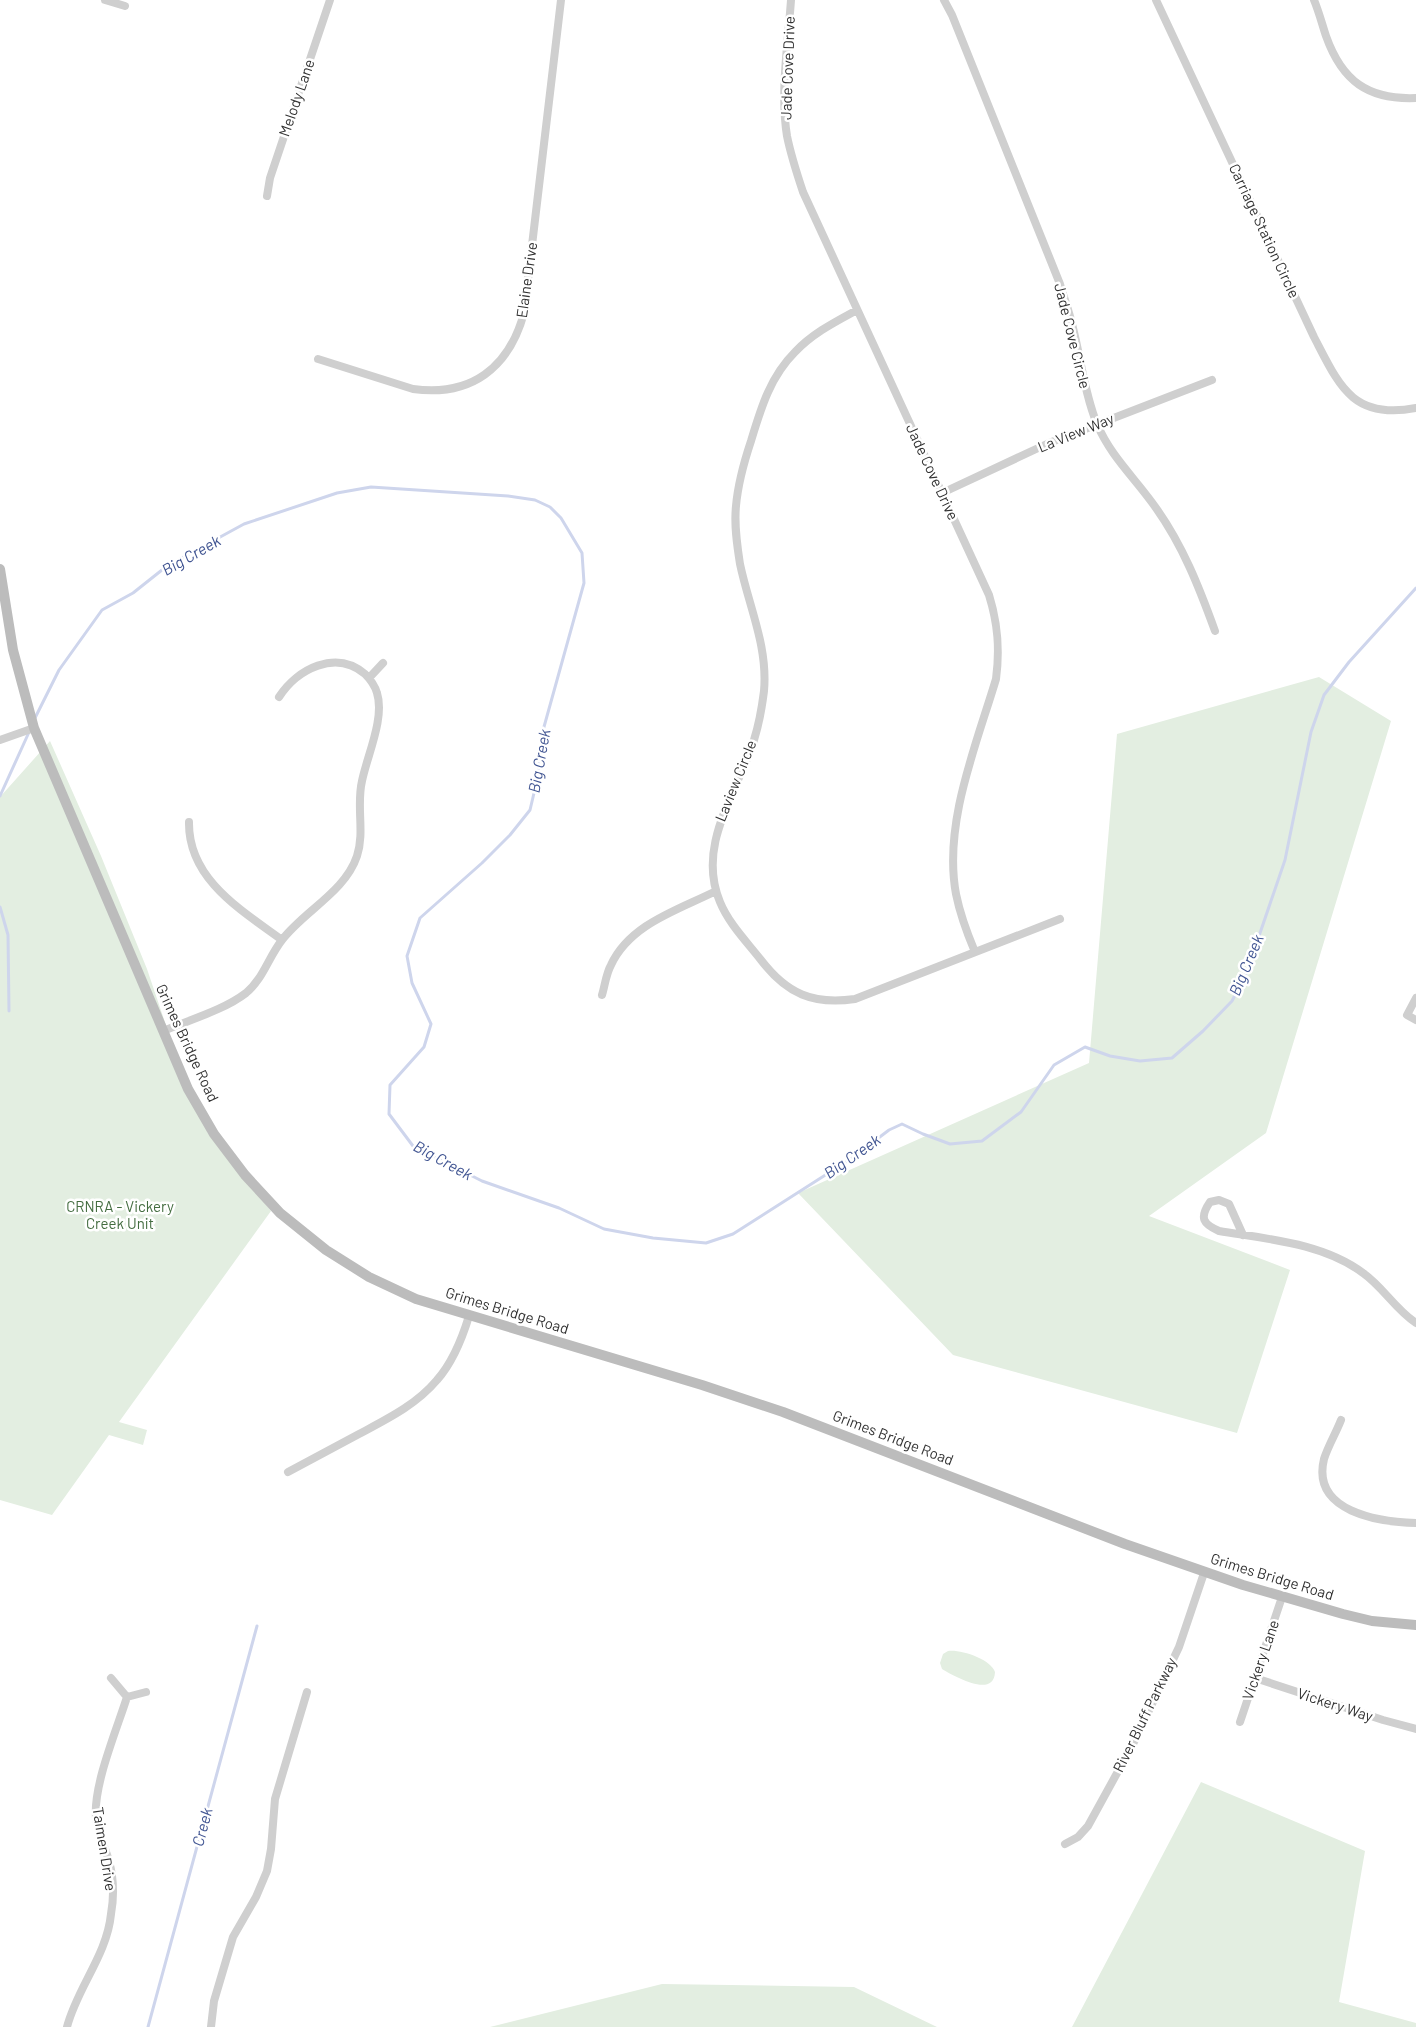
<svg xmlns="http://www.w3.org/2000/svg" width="1416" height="2027" viewBox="0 0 1416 2027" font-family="Barlow,sans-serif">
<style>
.green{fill:#e3eee1}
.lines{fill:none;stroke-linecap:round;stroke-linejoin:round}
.stream{stroke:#ced5ec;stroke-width:3}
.street{stroke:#cfcfcf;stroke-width:8}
.secondary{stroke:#bcbcbc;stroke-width:10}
.labels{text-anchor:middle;stroke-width:5;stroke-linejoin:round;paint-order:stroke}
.street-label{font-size:15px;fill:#323232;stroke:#fff}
.park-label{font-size:15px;fill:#446d40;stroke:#fff}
.water-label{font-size:16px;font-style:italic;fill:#415592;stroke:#fff}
</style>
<rect width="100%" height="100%" fill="#fff"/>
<path class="green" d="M1319,677L1391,721L1266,1133L1149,1216L1290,1270L1237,1433L953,1355L798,1193L1089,1063L1117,734Z
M50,741L101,856L147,969L174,1049L208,1133L271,1211L119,1422L147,1430L143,1445L109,1435L52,1515L0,1500V797Z
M948,1651C960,1649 991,1659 995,1672C994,1699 954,1676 942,1669L940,1663L943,1654Z
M1201,1782L1365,1851L1339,2002L1416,2023V2027H1072Z
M662,1984L854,1987L937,2027H490Z"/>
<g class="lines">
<path class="stream" d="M34,720L59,670L102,610L133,593L167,566L244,524L337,493L371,487L508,496L535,500L550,507L561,518L582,553L584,583L542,734L538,776L530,810L510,835L482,863L420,918L407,956L412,983L431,1024L424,1047L390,1085L389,1114L413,1146L482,1181L559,1208L604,1229L653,1238L706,1243L733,1234L852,1158L889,1130L902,1124L923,1134L950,1144L982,1141L1021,1112L1054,1065L1085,1047L1110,1056L1140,1061L1172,1058L1203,1031L1232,1001L1246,974L1285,860L1311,732L1324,695L1349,662L1416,588
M0,796L30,730
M0,907L8,935L9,1011
M148,2027L257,1626"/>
<path class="street" d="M105,0L125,6
M791,0C788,44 780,92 787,136C791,156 797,174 803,192L989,595C998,624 1000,649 996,679C976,746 943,824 956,894C960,914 967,933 975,952
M944,0L952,15L1060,284C1064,298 1069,311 1072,324C1081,358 1084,392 1097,424C1111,457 1136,479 1156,508C1183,546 1199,587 1215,631
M1156,0L1314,337C1339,385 1352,420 1416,408
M1314,0C1319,12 1322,24 1326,36C1342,81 1368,100 1416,98
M267,196L270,178L330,0
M857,310C835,322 813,333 795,352C770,377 761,408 751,441C744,462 738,483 736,506C734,525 737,545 740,564C749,607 768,646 764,691C762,707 759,724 754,740C737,793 696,845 720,902C729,924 747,942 761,960C787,994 813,1005 855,999L1060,919
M318,359L413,389C471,397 509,368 524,313L561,0
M942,493L1049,443L1212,380
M369,678L383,663
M0,740L34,728
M189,822C188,879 241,910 282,940
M602,995C605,985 606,974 611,965C630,924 678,910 716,891
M1416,998L1407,1015L1416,1020
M163,1031C189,1020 224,1010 246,993C263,979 268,958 282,940C304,911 345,892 357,856C365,832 356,806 362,781C367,756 385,718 377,693C375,686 370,679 365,674C336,649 297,669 279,697
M1243,1235L1229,1204L1219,1200L1210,1202C1199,1218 1203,1224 1219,1231C1267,1239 1323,1243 1363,1273C1383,1287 1395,1309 1416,1323
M1341,1420C1336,1433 1328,1446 1324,1459C1311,1512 1379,1522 1416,1523
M288,1472C312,1459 335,1447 359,1434C387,1419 416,1405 437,1380C453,1362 462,1339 469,1316
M111,1678L127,1697L146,1692
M1255,1678L1383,1720L1416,1729
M1240,1722L1282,1597
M1065,1844L1078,1837L1088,1826L1133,1744L1179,1647L1204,1573
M67,2027C77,1988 107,1955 111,1914C114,1897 114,1879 109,1861C105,1847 98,1833 96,1818C93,1785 117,1729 127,1697
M211,2027L214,2001L233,1937L256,1897L267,1871L271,1849L275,1799L307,1692"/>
<path class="secondary" d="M0,569L13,650L34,728L188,1089L214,1134L245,1175L280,1213L326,1250L369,1277L416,1299L702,1385L783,1412L1125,1544L1243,1585L1343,1614L1372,1621L1416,1625"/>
</g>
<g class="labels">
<g class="street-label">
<text transform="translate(788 68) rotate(-88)" y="5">Jade Cove Drive</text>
<text transform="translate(297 98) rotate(-71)" y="5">Melody Lane</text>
<text transform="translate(1264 231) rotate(65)" y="5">Carriage Station Circle</text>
<text transform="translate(527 280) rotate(-82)" y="5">Elaine Drive</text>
<text transform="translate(1072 336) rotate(76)" y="5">Jade Cove Circle</text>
<text transform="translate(1076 433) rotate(-22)" y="5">La View Way</text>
<text transform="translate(932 472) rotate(65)" y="5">Jade Cove Drive</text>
<text transform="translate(736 781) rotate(-68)" y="5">Laview Circle</text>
<text transform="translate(187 1043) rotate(65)" y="5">Grimes Bridge Road</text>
<text transform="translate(507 1311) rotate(17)" y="5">Grimes Bridge Road</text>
<text transform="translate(893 1438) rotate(21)" y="5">Grimes Bridge Road</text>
<text transform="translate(1272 1577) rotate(17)" y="5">Grimes Bridge Road</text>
<text transform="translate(1261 1660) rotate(-71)" y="5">Vickery Lane</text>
<text transform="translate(1335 1705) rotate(18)" y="5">Vickery Way</text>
<text transform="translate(1145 1715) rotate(-64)" y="5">River Bluff Parkway</text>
<text transform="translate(104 1849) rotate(81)" y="5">Taimen Drive</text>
</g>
<g class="park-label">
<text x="120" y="1212">CRNRA - Vickery<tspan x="120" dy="17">Creek Unit</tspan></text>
</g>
<g class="water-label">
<text transform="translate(191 555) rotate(-30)" y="6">Big Creek</text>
<text transform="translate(539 761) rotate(-80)" y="6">Big Creek</text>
<text transform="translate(1246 965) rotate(-67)" y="6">Big Creek</text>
<text transform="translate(852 1156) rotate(-35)" y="6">Big Creek</text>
<text transform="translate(443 1160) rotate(29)" y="6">Big Creek</text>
<text transform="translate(202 1827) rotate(-75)" y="6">Creek</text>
</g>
</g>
</svg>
